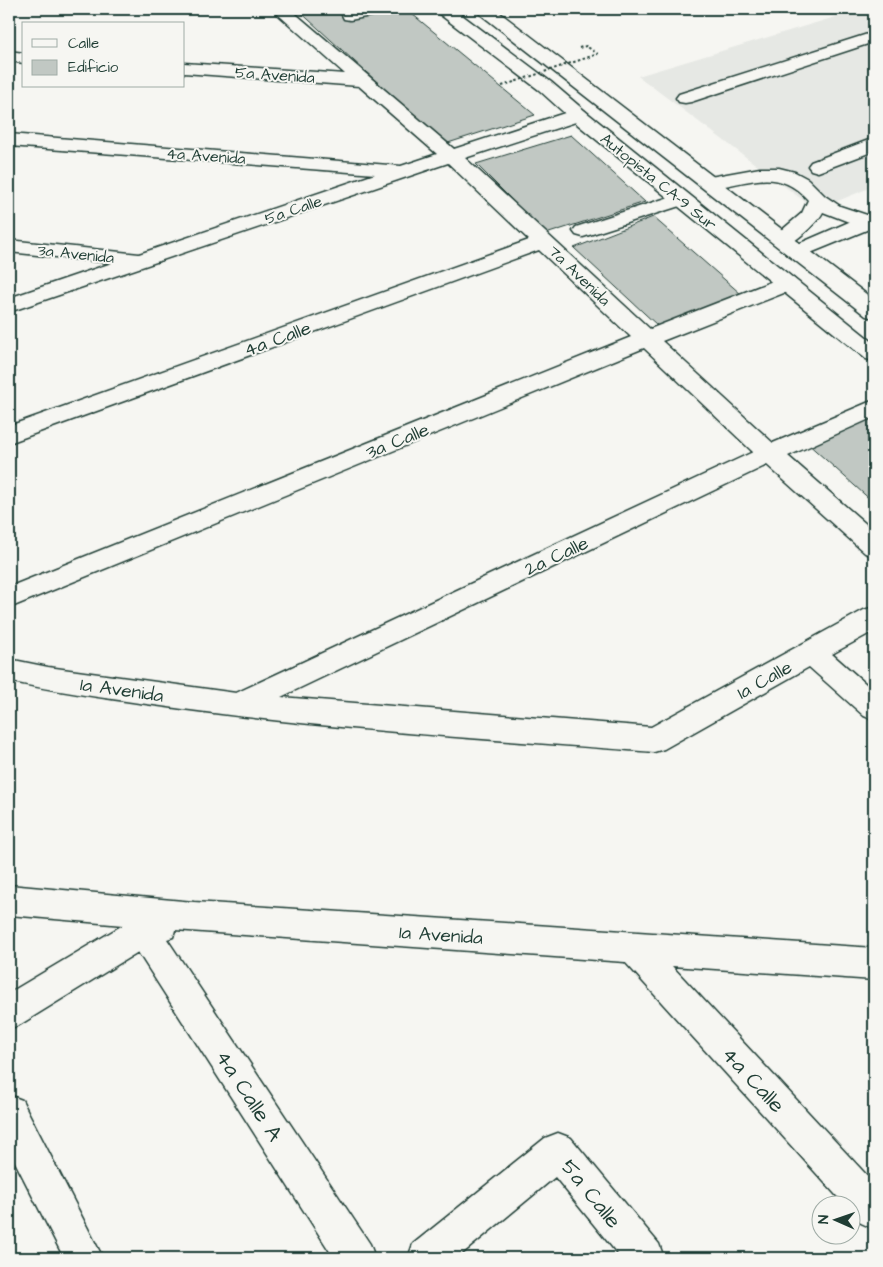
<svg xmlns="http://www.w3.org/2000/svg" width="883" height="1267" viewBox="0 0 883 1267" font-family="'Architects Daughter',sans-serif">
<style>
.built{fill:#e6e8e4}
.building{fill:#c1c8c3;stroke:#1f3d34}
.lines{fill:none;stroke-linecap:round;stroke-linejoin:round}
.minor-casing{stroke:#1f3d34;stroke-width:3}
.highway-casing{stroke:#1f3d34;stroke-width:3}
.path{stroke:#1f3d34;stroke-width:2;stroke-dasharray:2.5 2.5;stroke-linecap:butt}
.minor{fill:#f6f6f2;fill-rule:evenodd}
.highway{fill:#f6f6f2;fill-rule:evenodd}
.path-bridge{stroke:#1f3d34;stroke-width:2;stroke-dasharray:2.5 2.5;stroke-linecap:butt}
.labels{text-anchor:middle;stroke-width:4;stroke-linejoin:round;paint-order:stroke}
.far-street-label{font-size:16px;fill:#1f3d34;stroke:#f6f6f2}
.street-label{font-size:19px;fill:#1f3d34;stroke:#f6f6f2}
.near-street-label{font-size:22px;fill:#1f3d34;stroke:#f6f6f2}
</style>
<rect width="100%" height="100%" fill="#f6f6f2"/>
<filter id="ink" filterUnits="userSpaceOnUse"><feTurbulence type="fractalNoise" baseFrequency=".02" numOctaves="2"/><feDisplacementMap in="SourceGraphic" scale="10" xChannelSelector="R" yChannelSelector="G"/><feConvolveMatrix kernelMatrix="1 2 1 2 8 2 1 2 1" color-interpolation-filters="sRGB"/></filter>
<g filter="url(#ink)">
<path class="built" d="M862,9H874V186L816,210L638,76Z"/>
<path class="building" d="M297,9H406L535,115L445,144Z
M571,135L645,202L546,234L476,164Z
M653,217L741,294L658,326L574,248Z
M874,410V503L806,442Z"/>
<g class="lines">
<defs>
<path id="minor" d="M272,9H290L454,149L571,111L578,109L585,111L587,115L585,119L465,158L650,329L778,279L786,277L794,279L797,284L794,289L662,341L773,443L874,400V417L788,456L874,531V556L865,553L767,465L281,697L651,727L864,610L874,607V631L832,654L874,691V720L864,716L809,667L664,749L654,752C487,739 320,729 154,705C105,698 57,692 9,681V659L48,667L236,693L753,452L644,348L9,608V587L631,337L539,250L9,443V426L529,240L448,163L9,312V298L112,263L9,252V240L139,254L375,174L9,146V134L401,166L437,154L359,86L184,73V63L345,74Z
M356,9H388L386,13L350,20L344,19L342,15L344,11Z
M874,32V42L691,102L685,103L679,102L676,98L679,94Z
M9,51L24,53V63L9,61Z
M874,138V151L818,172L811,170L808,166L811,162Z
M760,168H779L795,172L808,179L825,196L840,206L867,215L874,213V227L803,256L796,258L789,256L786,252L789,248L849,222L823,212C819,221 796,242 787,245C782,247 779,245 775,244L772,240L775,236L802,213L808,200C784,173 762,178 730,185C720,187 712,189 703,187L700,183L703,179L710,177Z
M682,193L689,195L692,199L689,203L583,237L576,235L573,231L576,227Z
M9,885L194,902L874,948V980L672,966L874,1183V1229L861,1223L850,1212V1204H844L625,962L175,930L173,937L167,939L370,1244L375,1258H334L138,952L21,1024L9,1029V993L123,925L9,915Z
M9,1095L22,1100L103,1258H64L9,1150Z
M558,1133L571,1138L659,1244L664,1258H621L555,1177L457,1258H408L413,1244L545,1138Z"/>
<path id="highway" d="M436,9H454L551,82L585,111L874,343V361L866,359L571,119L539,90L438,13Z
M477,9H495L874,300V318L866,316L479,13Z"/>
</defs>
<use href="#minor" class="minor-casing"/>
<use href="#highway" class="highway-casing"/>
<path class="path" d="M579,48L586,46L598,54"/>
<use href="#minor" class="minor"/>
<use href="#highway" class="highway"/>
<path class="path-bridge" d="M502,86L598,54"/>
</g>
</g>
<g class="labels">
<g class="far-street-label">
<text transform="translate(275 74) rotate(4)" y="6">5a Avenida</text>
<text transform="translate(206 155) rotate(4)" y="6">4a Avenida</text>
<text transform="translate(659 181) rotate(39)" y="6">Autopista CA-9 Sur</text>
<text transform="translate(293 209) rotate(-19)" y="6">5a Calle</text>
<text transform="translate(76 253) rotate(6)" y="6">3a Avenida</text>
<text transform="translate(580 275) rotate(44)" y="6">7a Avenida</text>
</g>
<g class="street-label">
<text transform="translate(277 338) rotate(-20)" y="7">4a Calle</text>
<text transform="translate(397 440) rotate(-22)" y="7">3a Calle</text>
<text transform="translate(556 555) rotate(-25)" y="7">2a Calle</text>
<text transform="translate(764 679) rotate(-29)" y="7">1a Calle</text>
<text transform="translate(122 689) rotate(8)" y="7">1a Avenida</text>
<text transform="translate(441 934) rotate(4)" y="7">1a Avenida</text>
</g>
<g class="near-street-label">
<text transform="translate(754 1079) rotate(47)" y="8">4a Calle</text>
<text transform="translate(250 1095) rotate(57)" y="8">4a Calle A</text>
<text transform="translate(592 1193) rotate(51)" y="8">5a Calle</text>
</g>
</g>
<rect width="883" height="1267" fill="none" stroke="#f6f6f2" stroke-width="30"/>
<rect x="15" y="15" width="853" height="1237" fill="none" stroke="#1f3d34" stroke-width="2" filter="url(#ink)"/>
<rect x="22" y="22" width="162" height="65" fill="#f6f6f2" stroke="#a0aca6"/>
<rect x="32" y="39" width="25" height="8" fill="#f6f6f2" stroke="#a0aca6"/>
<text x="68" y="48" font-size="15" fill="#1f3d34">Calle</text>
<rect x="32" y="60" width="25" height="15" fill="#c1c8c3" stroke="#a0aca6"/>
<text x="68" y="72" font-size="15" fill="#1f3d34">Edificio</text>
<g transform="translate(836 1220) rotate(272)"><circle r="24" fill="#f6f6f2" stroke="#a0aca6"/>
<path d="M0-4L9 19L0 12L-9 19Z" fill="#1f3d34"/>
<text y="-8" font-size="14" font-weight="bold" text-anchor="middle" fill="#1f3d34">N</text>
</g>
</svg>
